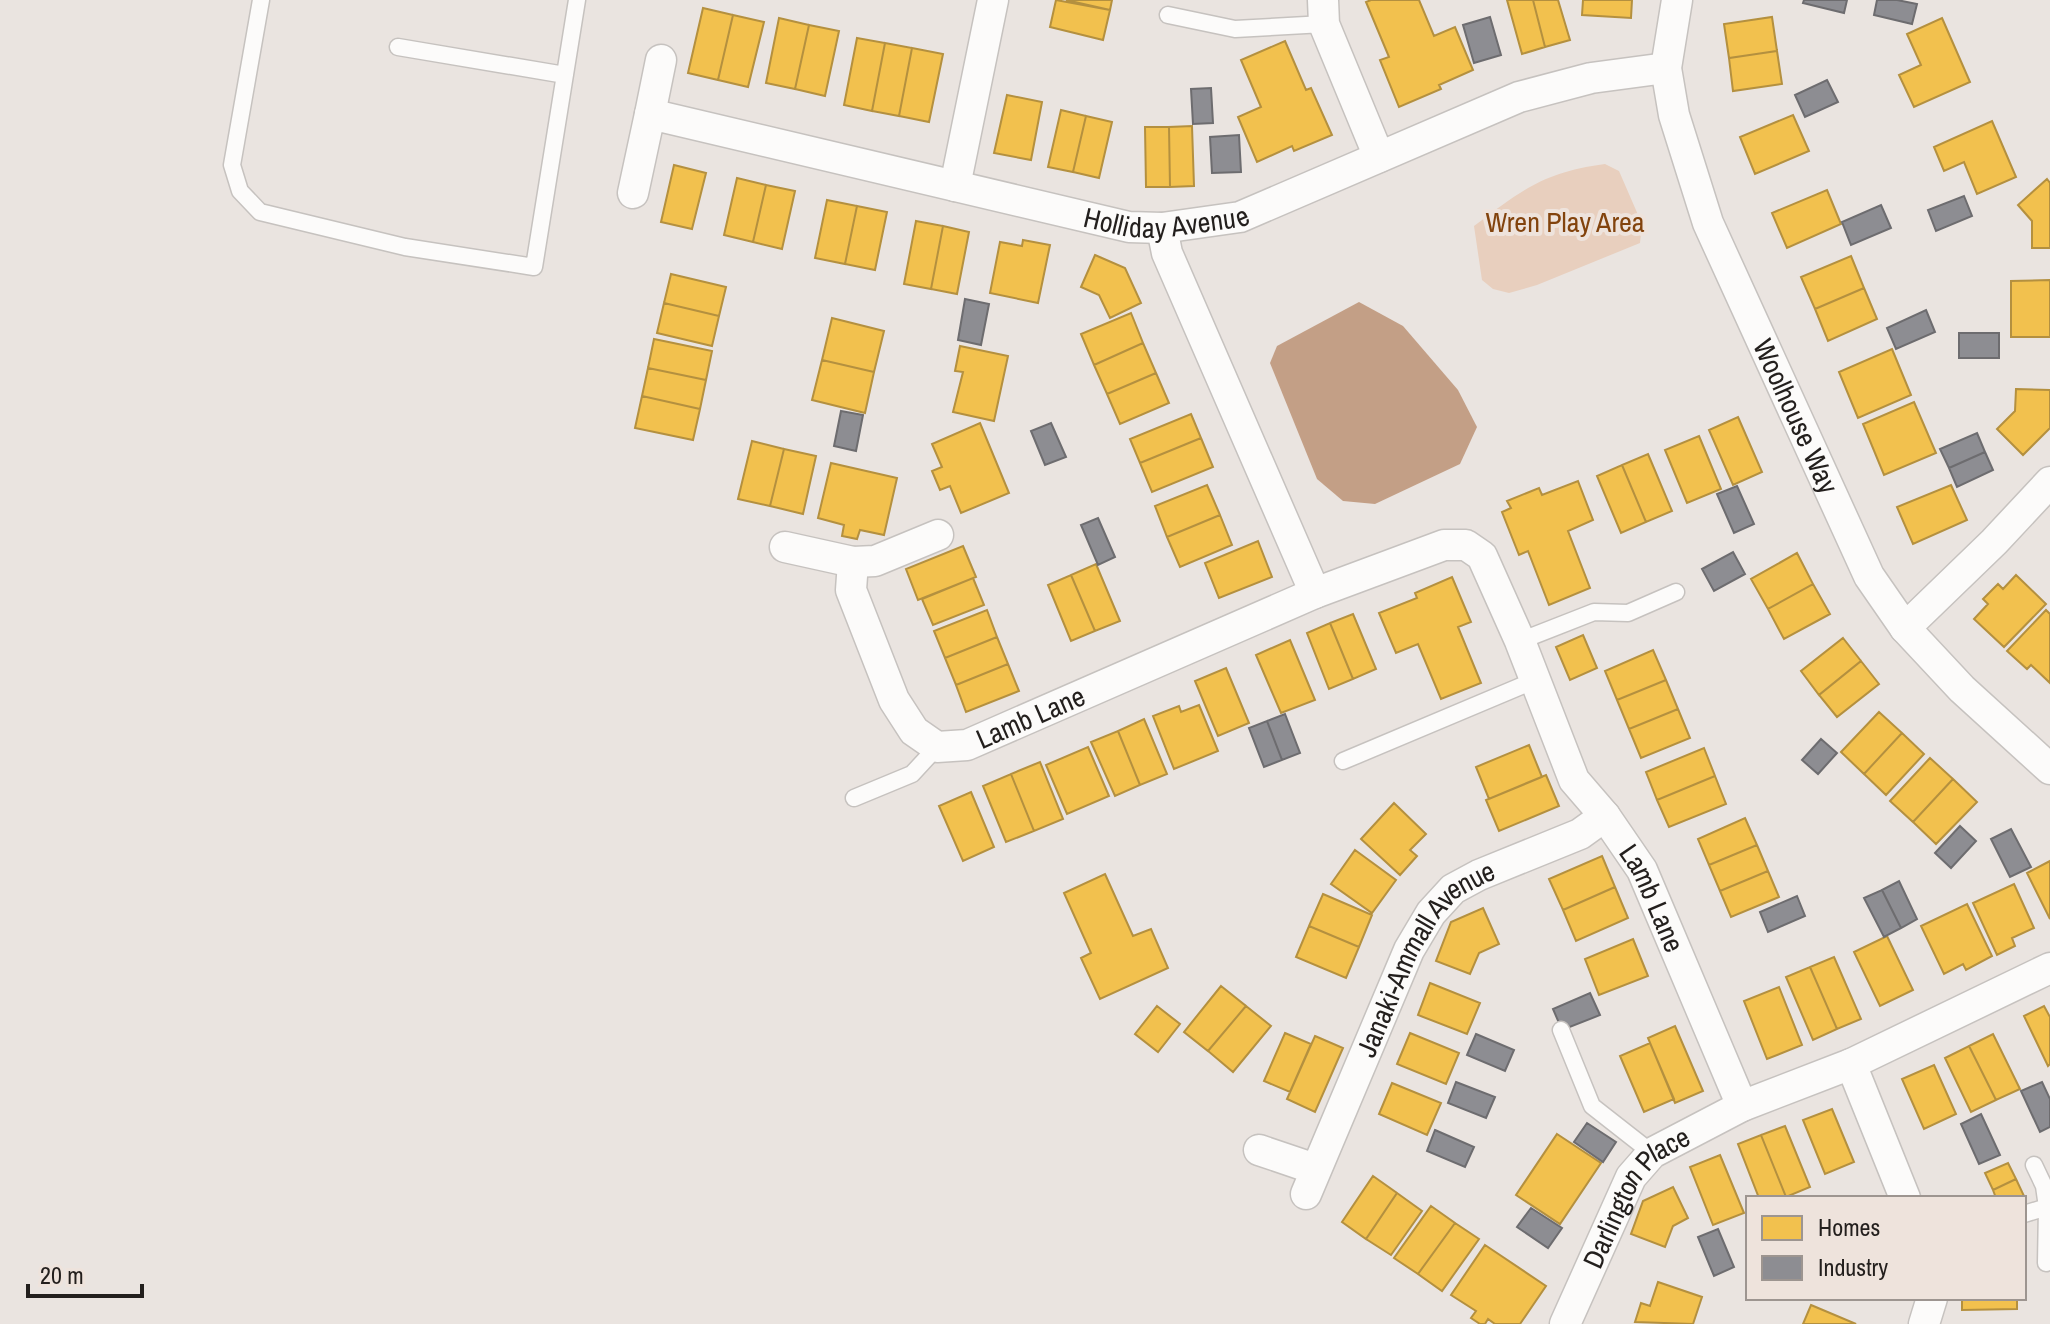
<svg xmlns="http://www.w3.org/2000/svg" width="2050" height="1324" viewBox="0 0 2050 1324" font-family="'Archivo Narrow',sans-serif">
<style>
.green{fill:#e8cfbe}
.water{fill:#c39f86}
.homes{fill:#f2c14e;stroke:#b4903f;stroke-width:2}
.industry{fill:#8d8d92;stroke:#6d6c6f;stroke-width:2}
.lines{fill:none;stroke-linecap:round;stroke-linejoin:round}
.service-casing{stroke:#c6c2bf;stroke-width:19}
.minor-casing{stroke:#c6c2bf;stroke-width:33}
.service{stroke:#fcfbfa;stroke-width:16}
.minor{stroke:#fcfbfa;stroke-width:30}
.labels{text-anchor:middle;stroke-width:8;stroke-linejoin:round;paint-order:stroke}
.street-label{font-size:28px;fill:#231f1d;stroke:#eee3dc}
.park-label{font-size:28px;fill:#82430d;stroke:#eee3dc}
</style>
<rect width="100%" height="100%" fill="#eae4e0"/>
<path class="green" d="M1605,164L1619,171L1642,224L1640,243L1537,285L1509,293L1493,289L1482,280L1474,226C1522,190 1544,172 1605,164Z"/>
<path class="water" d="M1359,302L1403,326L1458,390L1477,427L1460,464L1375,504L1343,501L1317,479L1270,363L1277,346Z"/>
<path class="homes" d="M1056,0L1110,10L1103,40L1050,27Z
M1066,0H1112L1110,10Z
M1371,0H1419L1434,36L1455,27L1473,70L1439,85L1441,89L1399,107L1380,60L1389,57L1366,2Z
M1507,0H1533L1545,47L1522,54Z
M1533,0H1558L1570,40L1545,47Z
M1583,0H1632L1631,18L1582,15Z
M703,8L733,15L718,80L688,73Z
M733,15L764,22L748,87L718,80Z
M1772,17L1777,51L1729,58L1724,24Z
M779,18L809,25L795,89L766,83Z
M1942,18L1970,82L1914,107L1899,75L1921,65L1907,34Z
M809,25L839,31L825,96L795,89Z
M857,38L885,43L872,111L844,105Z
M1285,41L1306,90L1311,88L1332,135L1294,151L1292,146L1257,162L1238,117L1261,107L1241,60Z
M885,43L912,48L899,116L872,111Z
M912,48L943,54L929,122L899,116Z
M1777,51L1782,84L1733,91L1729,58Z
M1007,95L1042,102L1031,160L994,153Z
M1061,110L1086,116L1073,172L1048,167Z
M1793,115L1809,151L1755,174L1740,137Z
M1086,116L1112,122L1099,178L1073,172Z
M1992,121L2016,177L1977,194L1964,162L1944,171L1934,147Z
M1192,126L1194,186L1170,187L1169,127Z
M1145,127H1169L1170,187H1146Z
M674,165L706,173L692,229L661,222Z
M737,178L766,185L753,242L724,235Z
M2047,179L2050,183V248H2032V221L2018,205Z
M766,185L795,191L782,249L753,242Z
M1827,190L1841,224L1787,248L1772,213Z
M827,200L857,206L845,264L815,258Z
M857,206L887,212L875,270L845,264Z
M916,221L943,226L931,289L904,284Z
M943,226L969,232L957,294L931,289Z
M1023,240L1050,245L1038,303L990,293L1000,242L1022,246Z
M1095,255L1125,268L1141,303L1110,318L1099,295L1081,287Z
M1851,256L1864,288L1815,309L1801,277Z
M671,274L726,287L719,316L664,303Z
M2050,280V337H2011V281Z
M1864,288L1877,319L1828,341L1815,309Z
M664,303L719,316L712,346L657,333Z
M1131,313L1143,343L1094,365L1081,334Z
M832,318L884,331L874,372L822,360Z
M654,339L712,351L706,380L648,368Z
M1143,343L1156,373L1107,394L1094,365Z
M960,346L1008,356L994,421L953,412L963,372L955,371Z
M1892,349L1911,395L1858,418L1839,372Z
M822,360L874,372L865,413L812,400Z
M648,368L706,380L700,409L642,396Z
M1156,373L1169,403L1120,424L1107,394Z
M2016,389L2050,390V428L2023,455L1997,429L2015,411Z
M642,396L700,409L693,440L635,428Z
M1914,402L1936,453L1884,475L1863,424Z
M1191,414L1201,438L1140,463L1130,439Z
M1738,417L1762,472L1733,485L1709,430Z
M980,423L1009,493L961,513L950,486L940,490L932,471L942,467L932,444Z
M1699,436L1721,489L1687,503L1665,450Z
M1201,438L1213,467L1152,492L1140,463Z
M752,441L784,449L770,506L738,499Z
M784,449L816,456L803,514L770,506Z
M1648,454L1672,511L1646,522L1622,465Z
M831,463L897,478L884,535L860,530L857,539L842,536L844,525L818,518Z
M1622,465L1646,522L1621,533L1597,476Z
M1578,481L1593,520L1568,531L1590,588L1549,605L1528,551L1519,555L1502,512L1511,508L1507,501L1539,488L1542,495Z
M1207,485L1220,515L1167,537L1155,506Z
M1951,485L1967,520L1913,544L1897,507Z
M1220,515L1232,545L1180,567L1167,537Z
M1258,541L1272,577L1219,598L1205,563Z
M963,546L976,577L918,600L906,569Z
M1797,553L1813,584L1768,609L1751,579Z
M1096,564L1120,621L1095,631L1071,575Z
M1071,575L1095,631L1071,641L1048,585Z
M2016,575L2046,604L2004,647L1974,619L1988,604L1983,599L1998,584L2003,589Z
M1452,577L1471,622L1458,627L1481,683L1441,699L1418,644L1396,653L1379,613L1417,598L1415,593Z
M973,578L984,605L933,625L922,599Z
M1813,584L1830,614L1784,639L1768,609Z
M987,610L997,637L945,658L934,631Z
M2046,610L2050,614V683L2031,665L2027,669L2007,651Z
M1353,614L1376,669L1353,679L1330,623Z
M1330,623L1353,679L1329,689L1307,633Z
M1583,635L1597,668L1570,680L1556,647Z
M997,637L1008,664L956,685L945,658Z
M1843,638L1861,661L1819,695L1801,671Z
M1290,640L1315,700L1281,713L1256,655Z
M1653,650L1666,680L1617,700L1605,671Z
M1861,661L1879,684L1837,717L1819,695Z
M1008,664L1019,691L966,712L956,685Z
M1226,668L1249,723L1218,736L1195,681Z
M1666,680L1678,709L1629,729L1617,700Z
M1199,705L1218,751L1174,769L1153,716L1179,706L1181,712Z
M1678,709L1690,738L1641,758L1629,729Z
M1879,712L1902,733L1864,774L1841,752Z
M1144,719L1167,774L1140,785L1118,731Z
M1118,731L1140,785L1115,796L1091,742Z
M1902,733L1924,754L1886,795L1864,774Z
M1529,745L1542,777L1489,799L1476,767Z
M1088,747L1109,796L1067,814L1046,765Z
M1704,748L1715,776L1657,800L1646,772Z
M1930,758L1953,779L1913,822L1890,801Z
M1040,762L1063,819L1034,831L1011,774Z
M1011,774L1034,831L1006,842L983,786Z
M1546,775L1559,806L1499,831L1486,800Z
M1715,776L1726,804L1669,827L1657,800Z
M1953,779L1977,802L1936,844L1913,822Z
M971,792L994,847L963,861L939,806Z
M1394,803L1426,834L1410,850L1417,856L1400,875L1361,839Z
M1745,818L1757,845L1709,865L1698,839Z
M1757,845L1768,871L1720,891L1709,865Z
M1355,850L1396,880L1372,913L1331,884Z
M1602,856L1615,887L1563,910L1549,879Z
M2050,861V919L2027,873Z
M1768,871L1779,897L1731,917L1720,891Z
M1105,874L1133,936L1151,929L1168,968L1100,999L1081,958L1091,953L1064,893Z
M2014,884L2034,928L2012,938L2015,946L1997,955L1973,903Z
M1615,887L1628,918L1576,941L1563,910Z
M1323,894L1372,915L1359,947L1309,926Z
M1967,904L1992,956L1966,970L1963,964L1944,974L1921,926Z
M1483,908L1499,944L1479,953L1470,974L1436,961L1451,922Z
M1309,926L1359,947L1346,978L1296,957Z
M1887,936L1913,990L1880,1006L1854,952Z
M1633,939L1648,976L1599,995L1585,959Z
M1834,957L1861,1019L1837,1029L1810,967Z
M1810,967L1837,1029L1813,1040L1786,977Z
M1430,983L1480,1003L1467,1034L1418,1015Z
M1221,986L1246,1006L1208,1051L1184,1032Z
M1779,987L1802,1045L1767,1059L1744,1001Z
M1157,1006L1180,1024L1158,1052L1135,1034Z
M1246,1006L1271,1026L1233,1072L1208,1051Z
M2044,1006L2050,1017V1064L2048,1066L2024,1016Z
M1675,1026L1703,1091L1675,1103L1648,1038Z
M1285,1033L1311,1044L1290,1092L1264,1081Z
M1410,1033L1459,1053L1446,1084L1397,1064Z
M1993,1034L2020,1089L1996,1100L1969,1046Z
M1315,1036L1343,1048L1315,1112L1287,1099Z
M1650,1043L1674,1099L1644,1112L1620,1056Z
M1969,1046L1996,1100L1971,1112L1945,1058Z
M1934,1065L1956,1114L1924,1129L1902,1079Z
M1392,1083L1441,1103L1427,1135L1379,1114Z
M1832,1109L1854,1162L1825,1174L1803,1120Z
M1785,1126L1810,1187L1786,1197L1761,1135Z
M1557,1134L1601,1163L1560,1224L1516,1195Z
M1761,1135L1786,1197L1783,1198H1759L1738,1144Z
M1720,1155L1744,1213L1713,1225L1690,1167Z
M2008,1163L2016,1179L1993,1190L1985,1173Z
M1373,1176L1397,1193L1366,1239L1342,1222Z
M2016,1179L2024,1196L1996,1198L1993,1190Z
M1673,1187L1688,1218L1673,1226L1665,1247L1631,1234L1643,1201Z
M1397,1193L1422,1211L1391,1255L1366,1239Z
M1431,1206L1455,1223L1418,1274L1394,1258Z
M1455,1223L1479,1239L1442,1291L1418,1274Z
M1485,1245L1546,1286L1520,1324H1495L1488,1319L1485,1324H1480L1471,1318L1476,1311L1451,1295Z
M1658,1282L1702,1297L1693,1324L1635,1322L1641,1303L1650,1306Z
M1962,1298H2017V1309L1962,1310Z
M1811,1305L1856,1324H1803Z"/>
<path class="industry" d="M1804,0H1847L1844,13L1803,3Z
M1877,0H1897L1917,4L1912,24L1874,15Z
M1490,17L1501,55L1474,63L1463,25Z
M1827,80L1838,102L1805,117L1795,95Z
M1211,88L1213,123L1193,124L1191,89Z
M1239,135L1241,172L1212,173L1210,137Z
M1964,196L1972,216L1936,231L1928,210Z
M1881,205L1891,228L1851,245L1842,222Z
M965,299L989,304L981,345L958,340Z
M1926,310L1935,332L1896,349L1887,328Z
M1959,333H1999V358H1959Z
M841,411L863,415L856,451L834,446Z
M1051,423L1066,457L1045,465L1031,431Z
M1977,433L1985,452L1949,468L1940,449Z
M1985,452L1993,470L1957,487L1949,468Z
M1737,486L1754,524L1734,533L1717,494Z
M1098,518L1115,557L1098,565L1081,525Z
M1733,552L1745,574L1714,591L1702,569Z
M1285,714L1300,753L1282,760L1267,721Z
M1267,721L1282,760L1264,767L1249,728Z
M1821,739L1837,753L1818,774L1802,760Z
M1960,826L1976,841L1951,868L1935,853Z
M2011,829L2031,867L2010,877L1991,839Z
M1899,881L1917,919L1901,928L1882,890Z
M1882,890L1901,928L1884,937L1864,898Z
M1797,896L1805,916L1768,932L1760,912Z
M1590,993L1600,1015L1562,1030L1553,1009Z
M1476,1034L1514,1050L1505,1071L1467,1055Z
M1456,1082L1495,1097L1486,1118L1448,1103Z
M2042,1082L2050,1099V1127L2040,1132L2021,1091Z
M1981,1114L2000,1155L1979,1164L1961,1124Z
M1587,1123L1616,1142L1603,1162L1574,1142Z
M1435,1130L1474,1147L1465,1167L1427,1151Z
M1531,1208L1562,1228L1548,1248L1517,1227Z
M1718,1229L1734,1267L1714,1276L1698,1237Z"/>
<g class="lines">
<defs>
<path id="service" d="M261,0L232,165L240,191L260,212L405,247L534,267L577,0
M1168,15L1235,29L1324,24
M398,47L565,75
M1520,641L1594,612L1628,613L1676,592
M1343,761L1533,681
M854,798L912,774L937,747
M1561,1030L1592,1106L1652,1153
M2024,1214L2047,1207L2044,1186L2034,1165
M2046,1263L2047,1207"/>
<g id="minor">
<path d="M1323,0L1324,24L1379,157"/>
<path id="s1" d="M1677,0L1666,68L1674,115L1708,223L1869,576L1905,628L1962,689L2050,769"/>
<path d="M650,114L661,60"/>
<path d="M955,186L993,0"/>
<path id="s2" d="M633,193L650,114L1129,227L1162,228L1240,217L1519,97L1591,78L1666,68"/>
<path id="s3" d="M785,547L853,562L851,590L894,700L914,731L937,747L967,745L1315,593L1167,253L1162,228"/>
<path d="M853,562L875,561L938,535"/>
<path id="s4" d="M1315,593L1444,545H1466L1482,556L1520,641L1574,780L1605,816L1642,870L1742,1106"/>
<path d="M1905,628L1994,542L2050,482"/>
<path d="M1851,1064L1905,1198"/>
<path d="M1259,1150L1315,1169"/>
<path id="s5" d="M1306,1194L1409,950L1431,913L1453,889L1479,875L1580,834L1605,816"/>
<path id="s6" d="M1565,1324L1631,1177L1652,1153L1742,1106L1851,1064L2050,968"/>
<path d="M1924,1324L1932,1298"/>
</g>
</defs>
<use href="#service" class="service-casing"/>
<use href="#minor" class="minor-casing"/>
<use href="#service" class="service"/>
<use href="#minor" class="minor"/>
</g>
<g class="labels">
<g class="street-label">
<text dy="10" stroke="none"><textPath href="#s2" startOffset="610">Holliday Avenue</textPath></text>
<text dy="10" stroke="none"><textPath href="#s1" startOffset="442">Woolhouse Way</textPath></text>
<text dy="10" stroke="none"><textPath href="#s3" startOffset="380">Lamb Lane</textPath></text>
<text dy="10" stroke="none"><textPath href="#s4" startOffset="564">Lamb Lane</textPath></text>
<text dy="10" stroke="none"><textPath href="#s5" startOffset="268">Janaki-Ammall Avenue</textPath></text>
<text dy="10" stroke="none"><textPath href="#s6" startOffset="148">Darlington Place</textPath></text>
</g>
<g class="park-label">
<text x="1565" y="232">Wren Play Area</text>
</g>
</g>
<rect x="1746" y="1196" width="280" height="104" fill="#eee3dc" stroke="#9d9590" stroke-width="2"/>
<rect x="1762" y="1216" width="40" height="24" fill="#f2c14e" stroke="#9d9590" stroke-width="2"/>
<text x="1818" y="1236" font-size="24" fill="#231f1d">Homes</text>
<rect x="1762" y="1256" width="40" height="24" fill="#8d8d92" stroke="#9d9590" stroke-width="2"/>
<text x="1818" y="1276" font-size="24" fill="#231f1d">Industry</text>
<path d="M28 1284v12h114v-12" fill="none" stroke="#231f1d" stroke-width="4"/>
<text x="40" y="1284" font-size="24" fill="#231f1d" stroke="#eee3dc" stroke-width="6" paint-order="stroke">20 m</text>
</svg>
